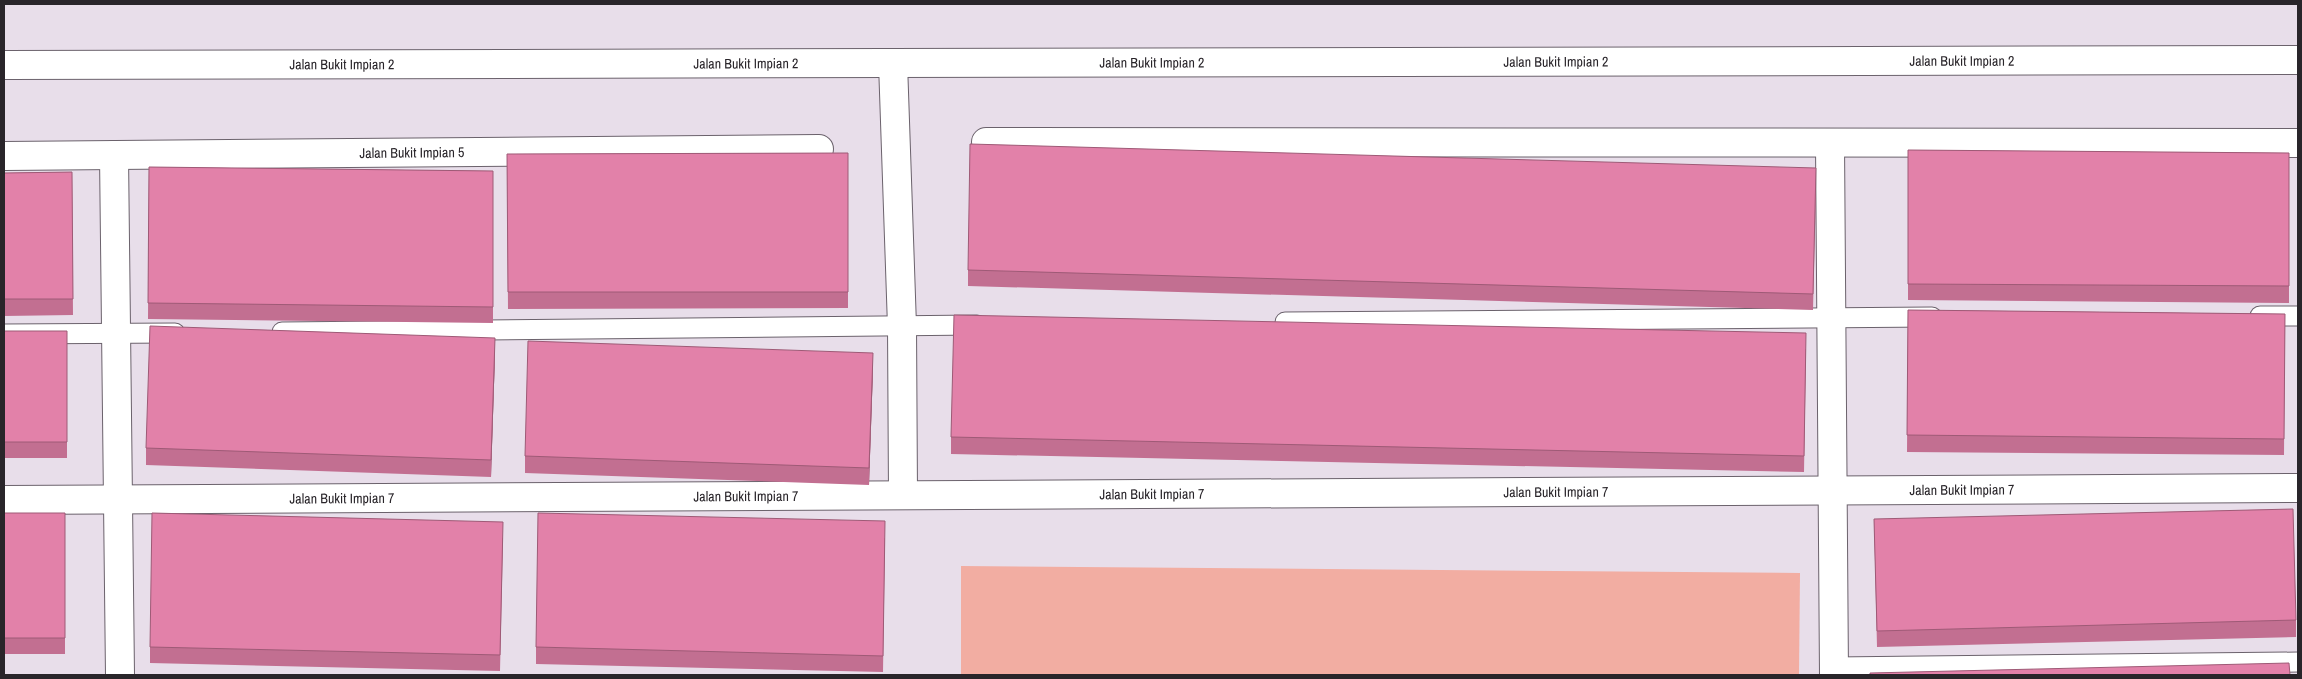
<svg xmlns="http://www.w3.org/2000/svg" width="2302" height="679" viewBox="0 0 2302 679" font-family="'Archivo Narrow',sans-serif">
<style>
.green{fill:#f2ada2}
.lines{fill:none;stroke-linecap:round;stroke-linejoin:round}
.service-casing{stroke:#6b626c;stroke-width:21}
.minor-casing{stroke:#6b626c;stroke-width:30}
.service{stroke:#fff;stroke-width:19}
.minor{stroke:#fff;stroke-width:28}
.wall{fill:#c26f91}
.shaded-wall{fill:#9e5a76}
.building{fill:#e281a9;stroke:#9e5a76}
.labels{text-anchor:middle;stroke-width:5;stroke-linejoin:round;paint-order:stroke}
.street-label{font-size:14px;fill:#29252a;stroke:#e8deea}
</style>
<rect width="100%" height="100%" fill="#e8deea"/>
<path class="green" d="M961,566L1800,573L1799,675H961Z"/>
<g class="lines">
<defs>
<path id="service" d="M2260,316H2298
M1285,322L1932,317
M282,332L977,325
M4,334L175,333
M1834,667L2298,662"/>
<g id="minor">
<path d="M893,63L902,326L903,495"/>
<path id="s1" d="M4,65L2298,60"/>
<path d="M986,142L2298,143"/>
<path d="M1830,143L1834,675"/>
<path d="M114,155L120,675"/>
<path id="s2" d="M4,156L819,149"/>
<path id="s3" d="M4,500L2298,488"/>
</g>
</defs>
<use href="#service" class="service-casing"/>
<use href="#minor" class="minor-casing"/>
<use href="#service" class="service"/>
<use href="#minor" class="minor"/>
</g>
<path class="wall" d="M1908,150L2289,153V303L1908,300Z
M848,153V308L508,309L507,154Z
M149,167L493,171V323L148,319Z
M72,172L73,315L4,316V173Z
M1816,185L1813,310L968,286V270Z
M1908,310L2285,314L2284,455L1907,452Z
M4,331H67V458H4Z
M1806,349L1804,472L951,454V437Z
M495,354L491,477L146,465V448Z
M873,369L869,485L525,473V456Z
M4,513H65V654H4Z
M1874,519L2296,620V637L1877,647Z
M503,538L500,671L150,663V647Z
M885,538L883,672L536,664V647Z"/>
<path class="shaded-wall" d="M495,338V354L491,477V460Z
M873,353V369L869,485V468Z"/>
<path class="building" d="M970,144L1816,168L1813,294L968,270Z
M1908,150L2289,153V286L1908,284Z
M848,153V292H508L507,154Z
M149,167L493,171V307L148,303Z
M72,172L73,299H4V173Z
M1908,310L2285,314L2284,439L1907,435Z
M954,315L1806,333L1804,456L951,437Z
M150,326L495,338L491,460L146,448Z
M4,331H67V442H4Z
M528,341L873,353L869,468L525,456Z
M2293,509L2296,620L1877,631L1874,519Z
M4,513H65V638H4Z
M152,513L503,522L500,655L150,647Z
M538,513L885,521L883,656L536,647Z
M2289,663L2290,675H1870V673Z"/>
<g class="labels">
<g class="street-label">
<text dy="5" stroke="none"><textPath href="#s1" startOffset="1958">Jalan Bukit Impian 2</textPath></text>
<text dy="5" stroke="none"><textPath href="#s1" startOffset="1552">Jalan Bukit Impian 2</textPath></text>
<text dy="5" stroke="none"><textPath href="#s1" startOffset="742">Jalan Bukit Impian 2</textPath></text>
<text dy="5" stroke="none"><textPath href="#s1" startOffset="1148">Jalan Bukit Impian 2</textPath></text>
<text dy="5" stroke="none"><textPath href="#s1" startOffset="338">Jalan Bukit Impian 2</textPath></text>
<text dy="5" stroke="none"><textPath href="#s2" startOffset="408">Jalan Bukit Impian 5</textPath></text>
<text dy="5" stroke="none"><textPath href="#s3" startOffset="1958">Jalan Bukit Impian 7</textPath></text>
<text dy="5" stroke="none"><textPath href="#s3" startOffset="1552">Jalan Bukit Impian 7</textPath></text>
<text dy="5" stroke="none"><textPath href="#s3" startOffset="1148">Jalan Bukit Impian 7</textPath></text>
<text dy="5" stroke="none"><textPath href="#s3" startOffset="742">Jalan Bukit Impian 7</textPath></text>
<text dy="5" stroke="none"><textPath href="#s3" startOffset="338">Jalan Bukit Impian 7</textPath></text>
</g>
</g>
<rect width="2302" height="679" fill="none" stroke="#29252a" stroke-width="10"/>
</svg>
